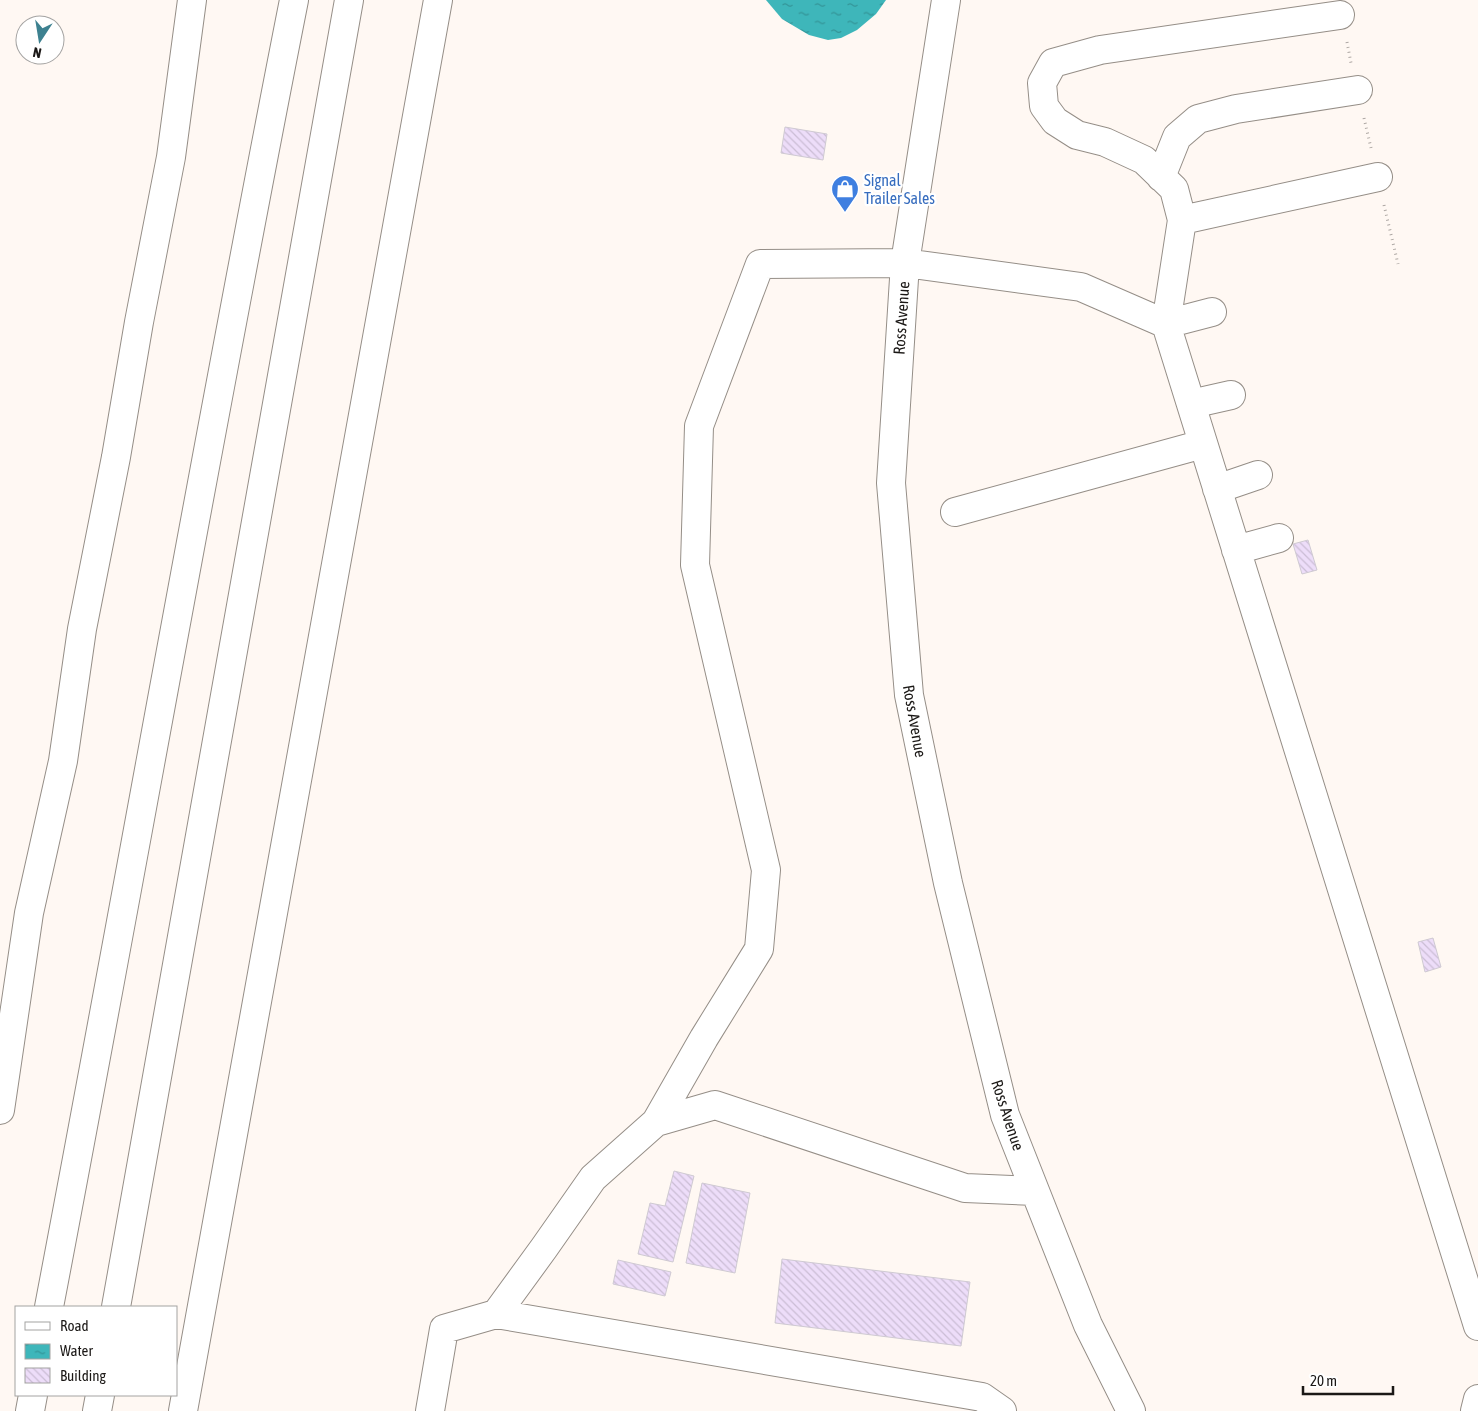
<svg xmlns="http://www.w3.org/2000/svg" width="1478" height="1411" viewBox="0 0 1478 1411" font-family="'Asap Condensed',sans-serif">
<style>
.water{fill:url(#water-ripples)}
.building{fill:url(#building-back-hatch);stroke:#cfcad2}
.lines{fill:none;stroke-linecap:round;stroke-linejoin:round}
.minor-casing{stroke:#958e87;stroke-width:30}
.highway-casing{stroke:#958e87;stroke-width:30}
.path{stroke:#aea8a4;stroke-width:3;stroke-dasharray:1 4;stroke-linecap:butt}
.minor{stroke:#fff;stroke-width:28}
.highway{stroke:#fff;stroke-width:28}
.labels{text-anchor:middle;stroke-width:4.5;stroke-linejoin:round;paint-order:stroke}
.shop-label{font-size:16px;fill:#366cbe;stroke:#fff;text-anchor:start}
.street-label{font-size:16px;fill:#1b1816;stroke:#fff}
</style>
<defs>
<pattern id="water-ripples" width="26" height="14" patternUnits="userSpaceOnUse" patternTransform="scale(1.25)"><rect width="26" height="14" fill="#3eb6ba"/><path d="M2 4q2-2 4 0t4 0M15 11q2-2 4 0t4 0" fill="none" stroke="#339396"/></pattern>
<pattern id="building-back-hatch" width="6" height="6" patternUnits="userSpaceOnUse" patternTransform="scale(1.25)"><rect width="6" height="6" fill="#edddf9"/><path d="M-1 5l2 2M0 0l6 6M5-1l2 2" fill="none" stroke="#cbbdd5"/></pattern>
</defs>
<rect width="100%" height="100%" fill="#fff8f3"/>
<path class="water" d="M766,0H886L876,14L857,30L841,38L828,40L809,35L782,19Z"/>
<path class="building" d="M785,127L827,134L823,160L781,153Z
M1308,540L1317,570L1302,574L1293,544Z
M1433,938L1441,967L1425,972L1418,942Z
M674,1171L694,1176L673,1262L638,1254L650,1203L665,1206Z
M702,1183L750,1193L735,1273L686,1263Z
M782,1259L970,1282L961,1346L775,1323Z
M618,1260L671,1272L665,1296L613,1284Z"/>
<g class="lines">
<defs>
<path id="minor" d="M946,0L905,263L891,483L909,695L948,883L1005,1115L1088,1325L1131,1411
M1161,177L1177,137L1198,119L1236,109L1358,90
M1182,220L1378,177
M1212,312L1166,324L1182,220L1174,189L1144,160L1105,142L1077,135L1055,121L1044,106L1042,83L1053,63L1100,50L1340,15
M1191,404L1231,395
M1217,489L1258,475
M955,512L1203,444
M1236,550L1279,538
M0,1110L29,913L63,761L82,629L116,457L139,322L171,157L192,0
M656,1122L704,1038L759,949L766,870L695,565L699,426L760,264L905,263L1081,287L1166,324L1478,1326
M49,1307C132,872 208,435 294,0
M496,1314L544,1248L593,1178L656,1122L715,1105L965,1188L1035,1191
M30,1411L33,1395
M430,1411L444,1329L496,1314L982,1397L1002,1411
M1475,1411L1478,1399"/>
<path id="highway" d="M116,1307L349,0
M97,1411L100,1395
M183,1411L438,0"/>
</defs>
<use href="#minor" class="minor-casing"/>
<use href="#highway" class="highway-casing"/>
<path class="path" d="M1347,42L1351,63
M1364,118L1371,148
M1384,205L1398,264"/>
<use href="#minor" class="minor"/>
<use href="#highway" class="highway"/>
</g>
<defs>
<symbol id="shop-pin" viewBox="-11 -11 22 30"><path d="M0 17L-7.5 6A9.5 9.5 0 1 1 7.5 6Z" fill="#3f7fe0" stroke="#fff"/><path d="M-5-2.5h2.3a2.7 3.5 0 0 1 5.4 0H5L5.5 6h-11ZM-1.5-2.5h3a1.5 2.3 0 0 0-3 0Z" fill="#fff"/></symbol>
</defs>
<g fill-rule="evenodd">
<use href="#shop-pin" x="829" y="173" width="32" height="43"/>
</g>
<g class="labels">
<g class="shop-label">
<text x="864" y="186">Signal<tspan x="864" dy="18">Trailer Sales</tspan></text>
</g>
<g class="street-label">
<text transform="translate(901 318) rotate(-86)" y="6">Ross Avenue</text>
<text transform="translate(915 721) rotate(80)" y="6">Ross Avenue</text>
<text transform="translate(1008 1115) rotate(72)" y="6">Ross Avenue</text>
</g>
</g>
<rect x="15" y="1306" width="162" height="90" fill="#ffffff" stroke="#a4a3a2"/>
<rect x="25" y="1322" width="25" height="8" fill="#ffffff" stroke="#a4a3a2"/>
<text x="60" y="1331" font-size="15" fill="#1b1816">Road</text>
<rect x="25" y="1344" width="25" height="15" fill="url(#water-ripples)" stroke="#a4a3a2"/>
<text x="60" y="1356" font-size="15" fill="#1b1816">Water</text>
<rect x="25" y="1368" width="25" height="15" fill="url(#building-back-hatch)" stroke="#a4a3a2"/>
<text x="60" y="1381" font-size="15" fill="#1b1816">Building</text>
<g transform="translate(40 40) rotate(192)"><circle r="24" fill="#ffffff" stroke="#a4a3a2"/>
<path d="M0-4L9 19L0 12L-9 19Z" fill="#3d8190"/>
<text y="-8" font-size="14" font-weight="bold" text-anchor="middle" fill="#1b1816">N</text>
</g>
<path d="M1303 1386v8h90v-8" fill="none" stroke="#1b1816" stroke-width="2.5"/>
<text x="1310" y="1386" font-size="15" fill="#1b1816" stroke="#ffffff" stroke-width="4" paint-order="stroke">20 m</text>
</svg>
